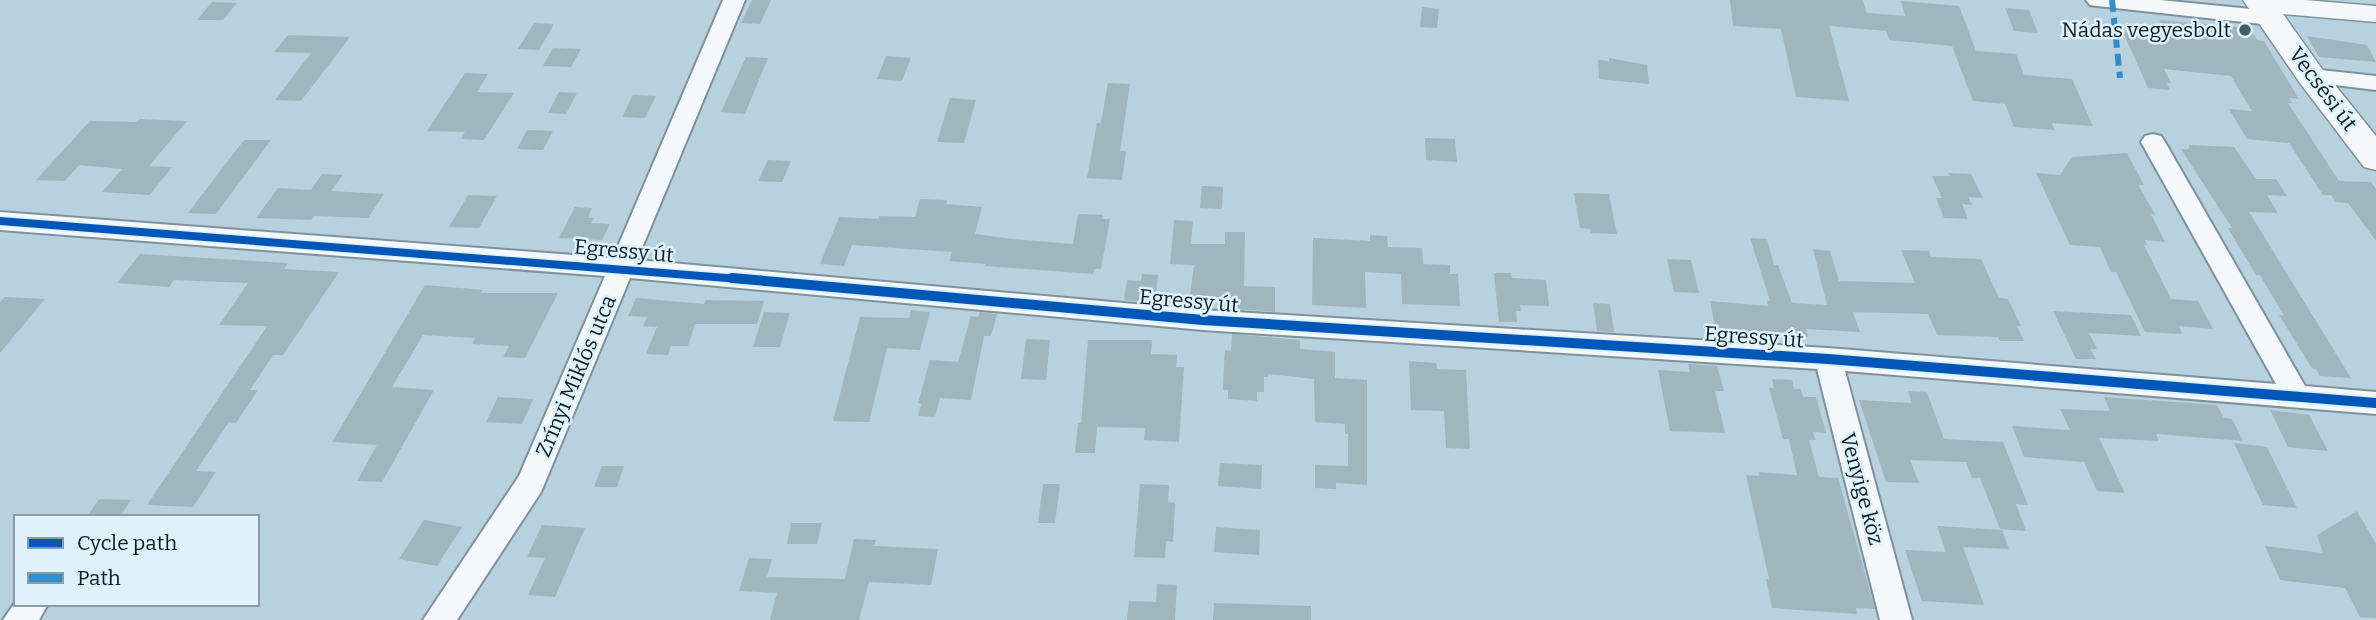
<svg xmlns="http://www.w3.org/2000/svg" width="2376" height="620" viewBox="0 0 2376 620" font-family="Bitter,serif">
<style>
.building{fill:#9fb6be}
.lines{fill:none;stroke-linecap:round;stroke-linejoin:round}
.minor-casing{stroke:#7e929d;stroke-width:4}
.tertiary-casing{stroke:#7e929d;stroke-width:3}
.secondary-casing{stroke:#7e929d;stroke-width:3}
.minor{fill:#f4f8fa;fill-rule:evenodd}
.tertiary{fill:#f4f8fa;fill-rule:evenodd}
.secondary{fill:#f4f8fa;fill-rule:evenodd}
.quiet{stroke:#348dcb;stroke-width:6;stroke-dasharray:12 6;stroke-linecap:butt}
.cycleway-far1-casing{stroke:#dff2fc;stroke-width:11}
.cycleway-casing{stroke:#dff2fc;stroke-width:14}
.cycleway-far1{stroke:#0057b8;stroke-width:8}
.cycleway{stroke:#0057b8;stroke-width:10}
.poi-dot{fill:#475b66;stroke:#dff2fc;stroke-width:2.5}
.labels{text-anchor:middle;stroke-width:5;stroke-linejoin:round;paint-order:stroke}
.poi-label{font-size:21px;fill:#0a1c25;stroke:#dff2fc;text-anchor:end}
.street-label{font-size:21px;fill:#0a1c25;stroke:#dff2fc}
</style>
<rect width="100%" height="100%" fill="#b7d1de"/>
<path class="building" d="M752,0H771L760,24L741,23Z
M1730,0H1863L1867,13L1905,16L1901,1L1959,6L1976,51L2016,54L2024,75L2072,79L2093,126L2052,123L2055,130L2014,127L2005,104L1973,101L1952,46L1889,40L1886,31L1829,26L1849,101L1796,97L1781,29L1733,26Z
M212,2L237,3L223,20H197Z
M1422,7L1439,9L1437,28L1420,27Z
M2005,8L2029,10L2038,33L2014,31Z
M2159,20L2250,28L2257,40L2264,41L2299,99L2289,98L2292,103H2288L2339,181L2371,182L2376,189V241L2348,203L2336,202L2331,195H2323L2289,143L2247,139L2229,109L2252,111L2231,76L2164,69L2171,83H2167L2170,90L2148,88L2123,32L2167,36Z
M534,23L554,24L539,50L518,49Z
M288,35L350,37L301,101L275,100L311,53L274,52Z
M2307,36L2367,45L2376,62L2319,57Z
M553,48L581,49L571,67L543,66Z
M886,56L911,58L902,81L877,79Z
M746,57L768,58L745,114L721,112Z
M1609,58L1647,65L1649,84L1599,79L1598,60L1609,61Z
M465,73L488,74L477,92L514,93L484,140L461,139L465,132L427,131Z
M1108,83L1130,84L1120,151H1126L1122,180L1087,178L1097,123H1101Z
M559,92L577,93L566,114L548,113Z
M633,95L656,96L645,118L622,117Z
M950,98L976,100L964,143L937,142Z
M140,119L187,121L149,166L172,167L150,195L102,192L122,169L79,165L65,181L36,180L90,121L137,122Z
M527,130L553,131L543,150L517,149Z
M1425,138L1455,139L1457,162L1426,160Z
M244,140H271L216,214L188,213Z
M2189,145L2234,147L2256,179H2276L2287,196L2267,195L2278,213L2249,212L2351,378L2320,376L2316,369L2312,368L2279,315H2284L2280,309L2260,275H2256L2228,228H2232L2181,149H2189Z
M2127,153L2144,185H2138L2155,214H2151L2165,242L2145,240L2147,245H2144L2171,299L2198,301L2213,329L2179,326L2182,334L2145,332L2116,272H2111L2100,247L2070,245L2036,173L2060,175L2072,157Z
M768,160L791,161L782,182L758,181Z
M1948,173L1971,174L1983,198L1968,197L1972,205L1962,204L1968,219L1944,218L1936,198H1942L1932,176H1950Z
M322,174L343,175L331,191L384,194L368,218L314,216L311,220L256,218L278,188L311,190Z
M1202,186L1223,187L1222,209L1200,208Z
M1574,193L1609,194L1617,234L1591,233L1590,229L1580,228Z
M468,195L497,196L479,228L449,227Z
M920,199L947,200L946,204L982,207L975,234L1012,239L1073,244L1078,214L1103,215L1102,219H1110L1101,269H1094L1093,274L985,266L986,264L949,261L952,252L852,245L844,266L820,264L839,217L878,219L879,216L915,217Z
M575,207L592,208L588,218H594L591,223L610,224L602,240L559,238Z
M1174,220L1193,221L1191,244H1225V232H1245L1244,286L1275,287V312L1220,308V299L1190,296L1194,265L1170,264Z
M1370,235L1387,236L1388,247L1422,248L1423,264L1450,265V274H1458L1460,306L1402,304L1401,274L1365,272L1366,308L1312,305L1313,238L1370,241Z
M1750,238L1767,239L1774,265H1778L1792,303L1827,305L1813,249L1830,251L1839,281L1915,283L1901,250L1929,251L1931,257L1981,259L1999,298L2008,299L2021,326H2017L2024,341H2000L1998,337L1937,335L1928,314L1853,312L1860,332L1806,329L1808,337L1716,332L1710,301L1768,306L1767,301H1770Z
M140,254L288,263L284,269L339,272L283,355H273L250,390H258L236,423L229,422L196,471L216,472L193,507L147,505L267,326L219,325L248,283L174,280L169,287L117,283Z
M1667,259L1691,260L1699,293L1674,292Z
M1494,273H1511L1512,278L1546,280L1549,306L1520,305L1521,311H1516L1517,322H1499Z
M1142,274L1158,275L1155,303L1124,300L1127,280L1141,281Z
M425,285L483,290L481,293H558L525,358L503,357L509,346L472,344L475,338L423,335L392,387L434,390L382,482L357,481L377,445L332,442Z
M5,297L45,299L0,353V302Z
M636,298L704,304L705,300L764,301L757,324H695L688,346H671L668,355L646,354L657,327L643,326L647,317L628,316Z
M1593,303L1610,304L1614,332L1597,331Z
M911,310L930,312L920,350L887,348L869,422L833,421L860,317L909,318Z
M2053,311L2131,315L2141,336L2089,333L2097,349H2090L2096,359H2076Z
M764,312L790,313L780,347H753Z
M980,312L997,314L991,336H984L971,400L940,398L935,417L918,416L921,404L918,403L930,360L958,362L971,316L978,317Z
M1232,334L1300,340V349L1335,352V378L1367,380V485L1336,483V489L1315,488V465L1348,466V434H1345V424L1315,422L1314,379L1268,374V377H1264V392H1257V401L1228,399V390H1223L1224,365L1225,350L1231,351Z
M1026,339L1050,340L1046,380L1021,379Z
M1088,340H1152L1151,354L1177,355L1176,367H1184L1179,442L1144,440L1145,428L1097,427L1095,453H1075L1078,423H1081Z
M1409,361L1436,363L1437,369L1466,370L1470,449L1446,448L1444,411L1411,410Z
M1688,364L1717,366L1724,391H1715L1725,433L1670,431L1658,370L1690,372Z
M1772,379L1792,380L1794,389H1801L1803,397H1816L1826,433L1813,432L1816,440H1809L1819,477L1838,478L1875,609L1856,608L1857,614L1772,608L1766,579H1769L1746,475L1759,476L1758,472L1797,475L1789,439H1783L1769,388H1774Z
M1908,391L1927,392L1944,439L2003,442L2028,505L2016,504L2026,531L2000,529L1980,478H1972L1966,462L1910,460L1919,483L1886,482L1859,400L1912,403Z
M498,397L533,399L522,424L486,422Z
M2104,397L2217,405L2224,418L2232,419L2243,441L2156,434L2159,441L2099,438L2125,493L2097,491L2084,462L2024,457L2012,426L2070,430L2060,409L2110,411Z
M2270,410L2309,415L2328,451L2288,447Z
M2234,443L2267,447L2297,508L2263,505Z
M1220,463L1262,465L1261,489L1218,486Z
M602,466H624L617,487H594Z
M1043,484H1060L1055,523H1038Z
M1140,484L1169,485L1168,502L1175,503L1173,542L1166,541L1165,558L1134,557Z
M99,499L131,500L120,517H87Z
M2357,511L2376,544V618L2360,617L2345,588L2280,580L2265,546L2323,553L2317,535Z
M424,520L462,527L437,566L399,559Z
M791,523H822L817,544H787Z
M542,525L585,528L555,597L528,595L545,558L527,557Z
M1937,526L2002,530L2009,549L1963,547L1984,605L1922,601L1905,550L1946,552Z
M1216,527L1260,530L1259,555L1214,552Z
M854,539L876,540L874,546L938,549L931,585L869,582L859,620H770L777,593L739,591L749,558L772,559L767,577L845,579Z
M1157,584L1177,585L1175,620H1127L1129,601L1156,602Z
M1214,603L1311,606V620H1213Z"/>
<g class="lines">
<defs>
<path id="minor" d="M723,0H745L637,260L1203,310L1828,348L2276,384L2141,142L2145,136L2153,134L2161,136L2165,142L2305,386L2376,392V414L1845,371L1912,620H1880L1817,369L1203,330L630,278L541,492L457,620H423L519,476L605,276L0,230V212L613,258Z
M2086,0H2160L2271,11L2279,13L2282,18L2279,23L2271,25L2097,6L2090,5Z
M2311,69L2376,76V90L2303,81L2300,76L2303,71Z
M16,601V604H48L39,620H3Z"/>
<path id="tertiary" d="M2250,0H2305L2376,6V22L2260,12L2251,10L2247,4Z"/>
<path id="secondary" d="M2243,0H2273L2322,69L2376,136V170L2364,167L2300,83Z"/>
</defs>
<use href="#minor" class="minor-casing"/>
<use href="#tertiary" class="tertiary-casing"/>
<use href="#secondary" class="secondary-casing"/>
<use href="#minor" class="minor"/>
<use href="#tertiary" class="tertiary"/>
<use href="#secondary" class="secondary"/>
<path class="quiet" d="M2112,0L2120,78"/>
<defs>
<path id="cycleway-far1" d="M0,221L752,280"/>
<path id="cycleway" d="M732,278L1203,320L1828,359L2376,403"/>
</defs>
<use href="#cycleway-far1" class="cycleway-far1-casing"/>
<use href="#cycleway" class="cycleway-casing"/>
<use href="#cycleway-far1" class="cycleway-far1"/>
<use href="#cycleway" class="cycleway"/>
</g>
<circle class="poi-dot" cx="2245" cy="30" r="7"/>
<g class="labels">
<g class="poi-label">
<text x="2231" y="37">Nádas vegyesbolt</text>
</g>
<g class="street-label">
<text transform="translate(2323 89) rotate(53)" y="7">Vecsési út</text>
<text transform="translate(624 251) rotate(5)" y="7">Egressy út</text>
<text transform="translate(1189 301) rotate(5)" y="7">Egressy út</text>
<text transform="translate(1754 337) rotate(4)" y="7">Egressy út</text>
<text transform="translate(576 376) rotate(-67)" y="7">Zrínyi Miklós utca</text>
<text transform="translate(1862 489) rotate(75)" y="7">Venyige köz</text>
</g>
</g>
<rect x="14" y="515" width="245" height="91" fill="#dff2fc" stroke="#8a9ca6" stroke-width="2"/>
<rect x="28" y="538" width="35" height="10" fill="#0057b8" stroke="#8a9ca6" stroke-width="2"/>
<text x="77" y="550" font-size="21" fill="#0a1c25">Cycle path</text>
<rect x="28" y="573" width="35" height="10" fill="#348dcb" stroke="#8a9ca6" stroke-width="2"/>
<text x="77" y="585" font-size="21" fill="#0a1c25">Path</text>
</svg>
